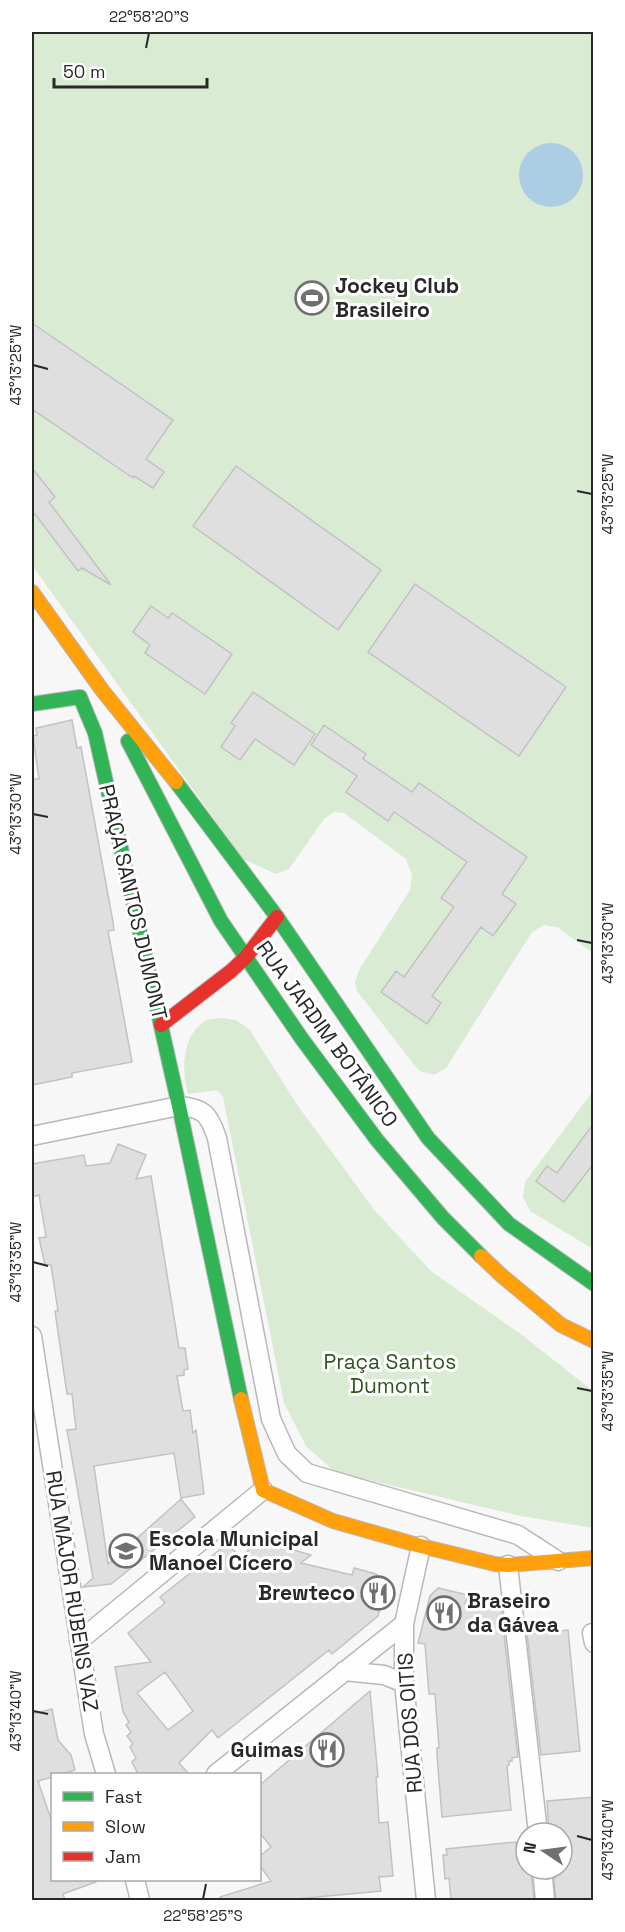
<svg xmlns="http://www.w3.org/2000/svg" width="625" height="1932" viewBox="0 0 625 1932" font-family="'Space Grotesk',sans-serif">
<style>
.green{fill:#d9ebd3}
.water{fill:#abcee4}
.building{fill:#dfdfdf;stroke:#c2c2c2;stroke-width:1.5;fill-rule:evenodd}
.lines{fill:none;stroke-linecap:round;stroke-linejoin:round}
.street-casing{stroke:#b8b8b8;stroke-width:21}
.fast-casing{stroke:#b8b8b8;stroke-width:16}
.slow-casing{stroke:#b8b8b8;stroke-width:16}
.jam-casing{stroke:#b8b8b8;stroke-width:16}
.street{stroke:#fefefe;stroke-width:18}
.fast{stroke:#30b455;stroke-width:14}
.slow{stroke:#ff9f0a;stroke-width:14}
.jam{stroke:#e5322d;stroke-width:14}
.ticks{fill:none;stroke:#282829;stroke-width:2}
.labels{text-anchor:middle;stroke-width:6;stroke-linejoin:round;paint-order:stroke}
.poi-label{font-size:21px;font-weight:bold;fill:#282829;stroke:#fff;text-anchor:start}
.street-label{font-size:21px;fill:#282829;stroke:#fff}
.park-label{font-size:21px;fill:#2c561b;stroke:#fff}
.neatline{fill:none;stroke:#282829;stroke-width:2}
.ticks-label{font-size:15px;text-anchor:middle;fill:#282829}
</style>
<rect width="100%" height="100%" fill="#f7f7f7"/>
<path class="green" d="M32,32H593V953L557,927L544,925L532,932L446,1068L434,1075L419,1071L357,991L355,982L359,970L410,890L412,875L406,859L344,813L334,812L324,819L289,869L276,874L243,859L32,565Z
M223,1018L236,1020L249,1029L298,1106L376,1212L432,1272L522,1335L593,1391V1528L521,1516L335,1472L306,1446L284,1403L223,1097L217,1090L188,1094C181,1072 182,1035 205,1021C209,1018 217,1019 223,1018Z
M593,1091V1249L530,1211L523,1197L525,1182Z"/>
<path class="water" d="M519 175a32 32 0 1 1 64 0a32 32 0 1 1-64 0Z"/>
<path class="building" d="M32,323L173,420L146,459L164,472L153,488L134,476L133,478L32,409Z
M236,466L381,570L338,630L193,526Z
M32,468L55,497L49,502L111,585L82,568L78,571L35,514L32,516Z
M415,584L566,687L519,756L368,652Z
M151,606L168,618L172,613L232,654L205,694L145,653L150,645L133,632Z
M253,692L315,734L294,765L255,739L240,760L221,747L235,726L231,723Z
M72,720L77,748L81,747L113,922L114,930L108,931L132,1062L72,1073V1077L32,1085V779H39L33,736L37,735L36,728Z
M324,725L366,754L363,759L412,792L419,783L527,857L502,894L516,904L493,936L481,927L432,996L441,1003L427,1024L381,992L396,971L404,977L454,907L441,898L467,862L394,812L388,821L346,792L357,776L311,745Z
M594,1123V1163L564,1202L536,1181L547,1166L557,1173Z
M118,1144L146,1155L136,1179L151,1176L179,1348H185L188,1369L184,1370V1375L177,1376L183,1411L190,1410L193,1433L196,1430L204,1494L181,1498L174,1453L94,1466L108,1564L181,1499L195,1517L111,1584L83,1587L93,1578L67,1430L76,1429L72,1394H67L55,1311H58L51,1265H45L39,1238L46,1237L39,1195L32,1197V1164L84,1155L86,1166L110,1163Z
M253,1538L311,1555L301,1563L352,1575L354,1568L376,1574L387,1584L378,1616L332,1654L329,1650L218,1738L212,1730L179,1763L189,1774H138L132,1762L136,1758L130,1747L133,1744L127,1736L131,1732L126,1725L129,1722L123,1712L115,1667L151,1662L128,1633L165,1603L160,1597L227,1544L244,1560ZM165,1672L193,1711L168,1730L137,1693Z
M438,1588L468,1595L465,1604L485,1602L486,1609L501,1607L518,1757L512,1758V1761H509V1765L507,1766L511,1810L442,1817L437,1755V1748H439L435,1694H429L425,1644L418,1643L430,1596Z
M568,1630L580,1751L541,1755L527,1634Z
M370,1691L378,1777H376L379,1823L388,1822L393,1876L379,1877L381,1891L285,1900H221L220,1897L271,1881L260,1866V1856L271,1847L260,1833V1785Z
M52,1709L58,1740L71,1755L75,1770L61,1774H52V1777L38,1781L52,1822V1880H96V1882L63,1894L65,1900H32V1714Z
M594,1797V1900H556L553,1869H562V1833H549L547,1801Z
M516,1842L517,1852H521L522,1869H531L534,1900H451L449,1878L445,1879L443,1855H447L446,1849Z"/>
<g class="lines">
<defs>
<path id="street" d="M32,1136L179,1106C204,1108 209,1114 217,1138L271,1419L287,1454L307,1473L518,1535L558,1561
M32,1336L94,1734L106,1774
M421,1546L404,1624V1683L426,1900
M508,1565L538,1833
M592,1633L594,1643
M79,1641L263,1490
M344,1671L384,1675L404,1683
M216,1774L404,1624
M542,1869L545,1900
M135,1880L140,1900"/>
<path id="fast" d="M32,704L80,697L95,733L179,1106L241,1399
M128,741L221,921L302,1039L377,1140L443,1218L481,1256
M176,782L277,917L428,1138L509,1224L594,1284"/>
<path id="slow" d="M32,592L102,690L176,782
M481,1256L501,1275L561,1325L594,1341
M241,1399L263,1490L333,1521L421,1546L495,1564L508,1565L594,1558"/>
<path id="jam" d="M161,1025L231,971L246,957L277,917"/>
</defs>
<use href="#street" class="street-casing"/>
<use href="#fast" class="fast-casing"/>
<use href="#slow" class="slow-casing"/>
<use href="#jam" class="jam-casing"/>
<use href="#street" class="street"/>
<use href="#fast" class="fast"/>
<use href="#slow" class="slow"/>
<use href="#jam" class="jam"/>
</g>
<path class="ticks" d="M146,48L149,33M33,365L48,369M577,491L592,494M33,814L48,817M577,940L592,943M33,1262L48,1266M577,1388L592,1391M33,1711L48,1714M577,1836L592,1840M203,1899L206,1884"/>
<defs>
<symbol id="stadium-ring" viewBox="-11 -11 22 22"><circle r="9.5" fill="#fff" stroke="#707071" stroke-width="1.5"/><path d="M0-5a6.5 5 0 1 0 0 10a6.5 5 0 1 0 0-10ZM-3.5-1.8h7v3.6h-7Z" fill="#707071"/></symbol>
<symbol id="school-ring" viewBox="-11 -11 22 22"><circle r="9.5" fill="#fff" stroke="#707071" stroke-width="1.5"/><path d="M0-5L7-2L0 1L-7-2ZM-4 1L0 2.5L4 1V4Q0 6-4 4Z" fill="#707071"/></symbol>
<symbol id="restaurant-ring" viewBox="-11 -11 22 22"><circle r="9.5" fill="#fff" stroke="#707071" stroke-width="1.5"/><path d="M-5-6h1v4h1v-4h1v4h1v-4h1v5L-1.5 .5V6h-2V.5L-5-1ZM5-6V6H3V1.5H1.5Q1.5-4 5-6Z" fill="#707071"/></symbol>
</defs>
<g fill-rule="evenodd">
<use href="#stadium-ring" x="293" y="279" width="38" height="38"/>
<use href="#school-ring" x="107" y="1532" width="38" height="38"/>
<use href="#restaurant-ring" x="359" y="1574" width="38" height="38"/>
<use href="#restaurant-ring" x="425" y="1594" width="38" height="38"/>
<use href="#restaurant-ring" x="308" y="1731" width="38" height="38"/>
</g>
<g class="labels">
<g class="poi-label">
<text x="335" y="293">Jockey Club<tspan x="335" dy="24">Brasileiro</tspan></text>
<text x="149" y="1546">Escola Municipal<tspan x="149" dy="24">Manoel Cícero</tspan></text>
<text x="355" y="1600" text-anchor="end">Brewteco</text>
<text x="467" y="1608">Braseiro<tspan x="467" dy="24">da Gávea</tspan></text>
<text x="304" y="1757" text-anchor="end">Guimas</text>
</g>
<g class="street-label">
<text transform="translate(133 902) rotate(77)" y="7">PRAÇA SANTOS DUMONT</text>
<text transform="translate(327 1034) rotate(54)" y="7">RUA JARDIM BOTÂNICO</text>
<text transform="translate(72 1591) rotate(81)" y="7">RUA MAJOR RUBENS VAZ</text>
<text transform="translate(410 1723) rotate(-94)" y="7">RUA DOS OITIS</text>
</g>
<g class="park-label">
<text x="390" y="1369">Praça Santos<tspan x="390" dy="24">Dumont</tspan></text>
</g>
</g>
<rect width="625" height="1932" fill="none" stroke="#ffffff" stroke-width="66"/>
<rect x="51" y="1773" width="210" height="108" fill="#ffffff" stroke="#a9a9a9" stroke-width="1.5"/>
<rect x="63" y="1792" width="30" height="9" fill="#30b455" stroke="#a9a9a9" stroke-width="1.5"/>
<text x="105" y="1803" font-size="18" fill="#282829">Fast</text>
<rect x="63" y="1822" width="30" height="9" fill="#ff9f0a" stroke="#a9a9a9" stroke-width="1.5"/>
<text x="105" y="1833" font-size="18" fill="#282829">Slow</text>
<rect x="63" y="1852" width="30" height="9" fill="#e5322d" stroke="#a9a9a9" stroke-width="1.5"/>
<text x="105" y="1863" font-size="18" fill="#282829">Jam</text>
<g transform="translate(544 1851) rotate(283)"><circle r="28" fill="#ffffff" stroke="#a9a9a9" stroke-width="1.5"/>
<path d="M0-4.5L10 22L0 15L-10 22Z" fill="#707071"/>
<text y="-9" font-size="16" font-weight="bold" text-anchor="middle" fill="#282829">N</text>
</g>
<path d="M54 78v9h153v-9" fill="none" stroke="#282829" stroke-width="3"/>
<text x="63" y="78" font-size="18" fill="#282829" stroke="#ffffff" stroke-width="4.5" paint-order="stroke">50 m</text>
<rect x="33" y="33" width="559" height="1866" class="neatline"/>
<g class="ticks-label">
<text x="149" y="22">22°58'20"S</text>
<text transform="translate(16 365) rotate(-90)" y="5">43°13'25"W</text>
<text transform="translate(608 494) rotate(-90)" y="5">43°13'25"W</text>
<text transform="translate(16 814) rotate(-90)" y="5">43°13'30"W</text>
<text transform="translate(608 943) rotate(-90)" y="5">43°13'30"W</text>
<text transform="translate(16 1262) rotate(-90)" y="5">43°13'35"W</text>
<text transform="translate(608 1391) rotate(-90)" y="5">43°13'35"W</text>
<text transform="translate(16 1711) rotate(-90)" y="5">43°13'40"W</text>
<text transform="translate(608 1840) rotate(-90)" y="5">43°13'40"W</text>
<text x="203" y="1921">22°58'25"S</text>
</g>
</svg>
